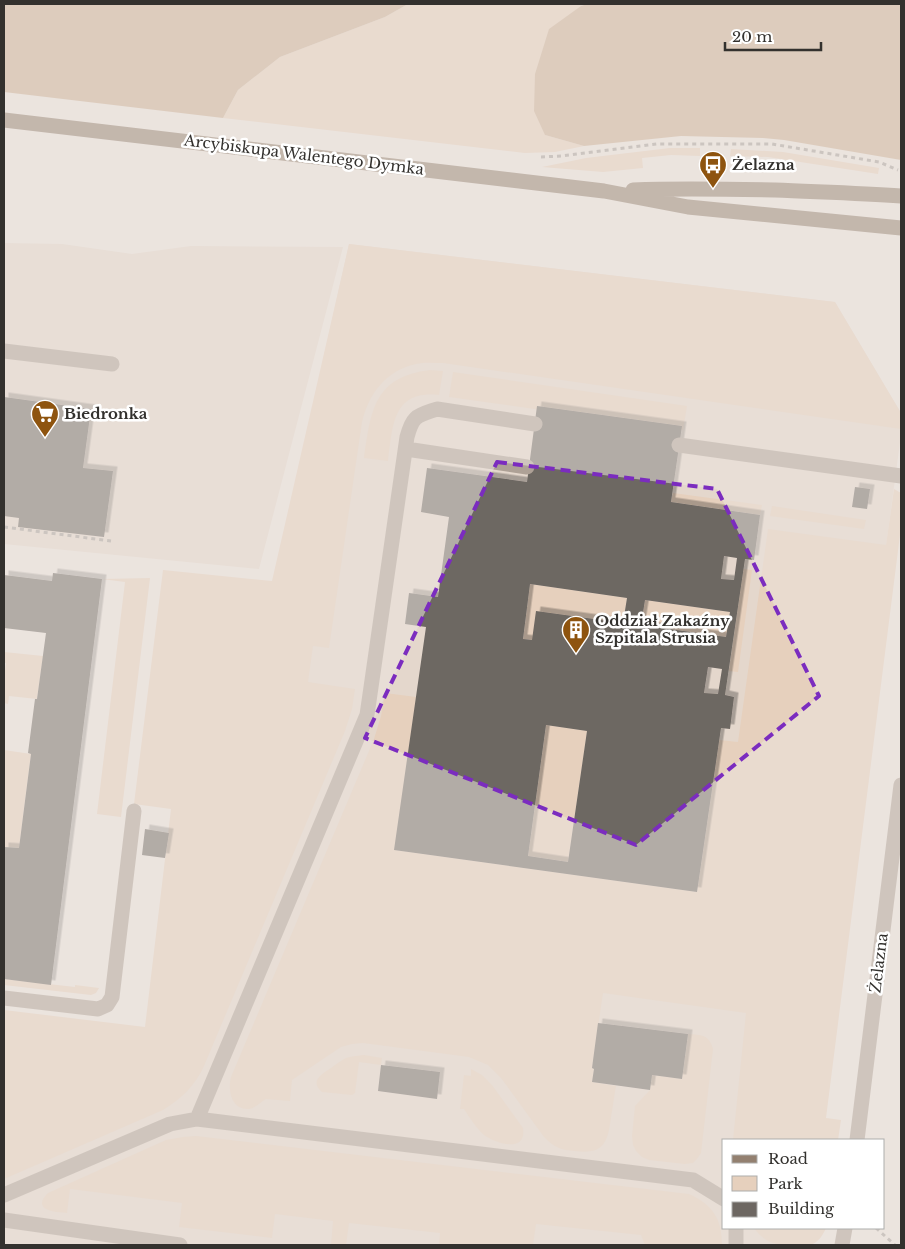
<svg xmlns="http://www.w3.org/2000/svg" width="905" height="1249" viewBox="0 0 905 1249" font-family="'Libre Baskerville',serif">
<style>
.built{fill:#e4d7cc}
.green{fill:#e6d0bd}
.forest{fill:#ccb096}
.building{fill:#6d6762;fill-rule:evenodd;filter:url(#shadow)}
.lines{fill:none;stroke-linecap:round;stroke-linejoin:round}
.path{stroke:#a6a19c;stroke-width:3;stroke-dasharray:4 4;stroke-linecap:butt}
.lane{stroke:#aea196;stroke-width:15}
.street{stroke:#aea196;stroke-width:15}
.secondary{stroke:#938070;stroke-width:15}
.marked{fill:none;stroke:#7b2cbf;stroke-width:4;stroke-dasharray:10 6;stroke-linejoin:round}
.labels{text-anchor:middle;stroke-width:5;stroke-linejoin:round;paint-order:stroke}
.street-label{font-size:15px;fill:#33312e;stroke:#fff}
.poi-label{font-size:15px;font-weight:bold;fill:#33312e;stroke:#fff;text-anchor:start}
</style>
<defs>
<filter id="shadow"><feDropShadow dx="4.5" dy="-4.5" stdDeviation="0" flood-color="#0004"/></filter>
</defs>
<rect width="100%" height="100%" fill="#ebe4de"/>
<path class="built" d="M4,243L62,244L132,254L191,246L343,247L259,569L4,544Z
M349,244L835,302L901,413V435L886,546L795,1140H724V1228H785L793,1245H4V1114L161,1086Z"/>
<path class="green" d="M408,4H587L581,6L545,135L584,146L555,152L525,153L223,118L238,90L280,57L385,17Z
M670,148H700V156L671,155L642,158L643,168L603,172L542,167L586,158Z
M731,149L783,152L879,168L878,174L768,157L730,156Z
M349,244L835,302L901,413V429L443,363C434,363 425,362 416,364C385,371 369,394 362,422L329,648L313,646L308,682L355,689L352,709L345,731L204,1066C195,1086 181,1099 163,1110L4,1179V1010L145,1027L171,809L134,804L163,570L272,581Z
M430,370L443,371L439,395C392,390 393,426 388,461L364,458C371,410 374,377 430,370Z
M453,372L687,406L683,430L449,397Z
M894,489L901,493V527L826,1118L841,1120L838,1140H733L746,1013L603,993L592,1068L594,1069L592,1082L616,1086C614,1096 613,1107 611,1117C608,1142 604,1155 575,1151C561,1150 555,1148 544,1137L501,1078L488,1065L469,1057L363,1043L352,1044L341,1047L292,1080L290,1101L266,1099C261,1102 254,1109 248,1109C230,1109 228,1089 231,1077L374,739L381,716L385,693L416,697L395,850L697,892L719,740L738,742L768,529L886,545Z
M673,493L762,505L760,515L671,502Z
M772,506L866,520L864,529L770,516Z
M743,569L752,570L738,672L729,671Z
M150,578L121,817L97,814L125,582L102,579Z
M530,584L627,598L623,623L532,640L523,639Z
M645,600L730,612L726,637L641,625Z
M4,652L43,656L37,699L9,696L8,704L4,703V677L6,663H4Z
M546,725L587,731L568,862L528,856Z
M4,750L31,754L19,848L4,847Z
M4,979L75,987V985L99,988L96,993L91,995L4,985Z
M688,1034C701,1035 709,1034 713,1049L701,1153L697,1159L693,1163L685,1164L649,1160L642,1157L636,1151L633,1145L632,1136L635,1106L650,1090L652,1075L682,1079Z
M364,1055L382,1058L381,1065L359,1062L355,1093L352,1095L322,1092C309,1081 322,1074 331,1068C335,1065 339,1062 344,1059C350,1056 357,1056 364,1055Z
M471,1069L482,1075L492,1085L523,1128C527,1153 496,1144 484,1135C476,1128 470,1118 464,1109H460L464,1075L471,1076Z
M196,1136L689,1194C713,1205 722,1219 722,1245H645L641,1235L536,1224L533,1245H439L440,1233L349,1223L346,1245H331L333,1221L275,1214L272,1238L179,1227L182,1203L70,1189L67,1213C54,1212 31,1210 48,1193L166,1140L183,1137Z
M754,1228H826C823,1235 818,1243 810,1245C786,1245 769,1249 754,1228Z"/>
<path class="forest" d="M4,4H408L385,17L280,57L238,90L223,118L4,92Z
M587,4H901V160L784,140L763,138L681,136L584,146L545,135L534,111L535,74L549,29L581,6Z"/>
<path class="building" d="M4,397L91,409L83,468L113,471L104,537L18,527L19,518L4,516Z
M537,406L682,426L671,502L760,515L754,560L745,559L725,695L734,697L730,729L721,728L697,892L394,850L426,627L405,624L409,593L438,597L449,517L421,512L427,468L527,482ZM724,556L737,558L734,580L721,579ZM530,584L627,598L623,623L536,611L532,640L523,639ZM645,600L730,612L726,637L641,625ZM708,667L722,669L718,694L704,693ZM546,725L587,731L568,862L528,856Z
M855,487L870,489L867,509L852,507Z
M53,573L102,579L51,985L4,979V847L19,848L31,754L28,753L35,699H37L46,633L4,628V575L52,581Z
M145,829L169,833L165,858L142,855Z
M598,1023L688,1034L682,1079L652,1075L650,1090L592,1082L594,1069L592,1068Z
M381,1065L440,1072L437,1099L378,1091Z"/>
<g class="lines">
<path class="path" d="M541,157L561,156L657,144H772L879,162L898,170
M4,527L111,541
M876,1228L895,1245"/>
<path class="lane" d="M4,351L112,364
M679,445L901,476
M406,449L527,467
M197,1119L367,715L407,437C413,415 417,416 437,409L535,424
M4,1195L170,1124L197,1119L693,1180L724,1199
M4,1220L180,1245
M736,1245V1228"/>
<path class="street" d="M4,998L98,1009L107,1005L112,997L134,811
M857,1140L901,785
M842,1245L845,1228"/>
<path class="secondary" d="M4,120L604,191L688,207L901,228
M633,190C680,188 727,189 775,190C817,192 859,193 901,196"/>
</g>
<path d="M0 0H905V1249H0ZM497,462L717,489L819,696L636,845L365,738Z" fill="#ebe4de" fill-opacity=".55" fill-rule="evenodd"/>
<path class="marked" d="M497,462L717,489L819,696L636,845L365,738Z"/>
<defs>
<symbol id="bus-pin" viewBox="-11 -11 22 30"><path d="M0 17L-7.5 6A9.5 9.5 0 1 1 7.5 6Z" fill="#8e540f" stroke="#fff"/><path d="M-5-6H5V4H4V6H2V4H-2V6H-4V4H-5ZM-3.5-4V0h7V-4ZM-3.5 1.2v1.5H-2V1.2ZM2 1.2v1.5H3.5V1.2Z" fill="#fff"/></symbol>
<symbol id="supermarket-pin" viewBox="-11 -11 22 30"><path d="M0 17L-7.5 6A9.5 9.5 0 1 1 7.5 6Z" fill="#8e540f" stroke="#fff"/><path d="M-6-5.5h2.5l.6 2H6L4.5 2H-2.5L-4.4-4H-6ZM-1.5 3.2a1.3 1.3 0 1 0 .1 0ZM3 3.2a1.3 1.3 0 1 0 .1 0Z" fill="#fff"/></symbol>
<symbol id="building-pin" viewBox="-11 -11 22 30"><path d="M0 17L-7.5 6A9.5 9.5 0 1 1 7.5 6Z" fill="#8e540f" stroke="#fff"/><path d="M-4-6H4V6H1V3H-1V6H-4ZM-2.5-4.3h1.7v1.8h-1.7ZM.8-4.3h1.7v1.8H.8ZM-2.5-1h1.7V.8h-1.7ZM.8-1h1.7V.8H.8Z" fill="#fff"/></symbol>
</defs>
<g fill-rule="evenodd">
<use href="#bus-pin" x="697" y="149" width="32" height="43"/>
<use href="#supermarket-pin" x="29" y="398" width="32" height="43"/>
<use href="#building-pin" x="560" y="614" width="32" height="43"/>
</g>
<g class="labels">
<g class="street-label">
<text transform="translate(304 155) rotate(7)" y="5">Arcybiskupa Walentego Dymka</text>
<text transform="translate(879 963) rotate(-83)" y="5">Żelazna</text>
</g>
<g class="poi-label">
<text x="732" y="170">Żelazna</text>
<text x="64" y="419">Biedronka</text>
<text x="595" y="626">Oddział Zakaźny<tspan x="595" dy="17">Szpitala Strusia</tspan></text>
</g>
</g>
<rect width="905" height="1249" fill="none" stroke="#33312e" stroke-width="10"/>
<rect x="722" y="1139" width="162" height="90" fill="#ffffff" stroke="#adadab"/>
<rect x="732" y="1155" width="25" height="8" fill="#938070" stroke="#adadab"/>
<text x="768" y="1164" font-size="15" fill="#33312e">Road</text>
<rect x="732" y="1176" width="25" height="15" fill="#e6d0bd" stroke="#adadab"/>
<text x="768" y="1189" font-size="15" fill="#33312e">Park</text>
<rect x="732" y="1202" width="25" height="15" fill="#6d6762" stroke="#adadab"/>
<text x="768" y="1214" font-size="15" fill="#33312e">Building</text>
<path d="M725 42v8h96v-8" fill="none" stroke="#33312e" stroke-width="2.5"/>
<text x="732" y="42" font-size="15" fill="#33312e" stroke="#ffffff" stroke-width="4" paint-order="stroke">20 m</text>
</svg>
